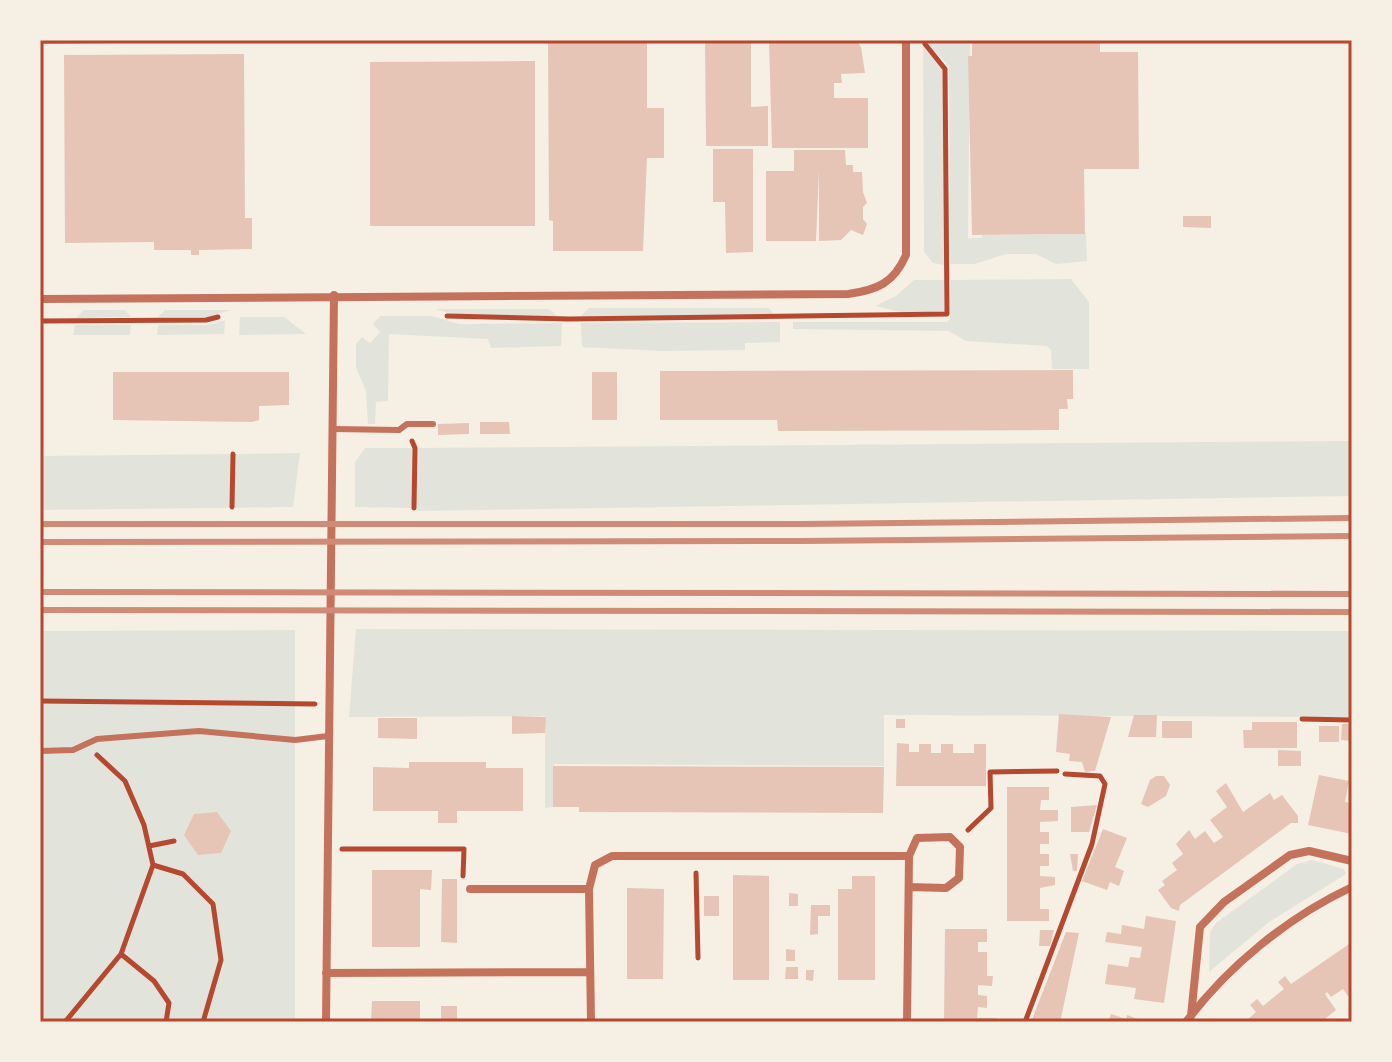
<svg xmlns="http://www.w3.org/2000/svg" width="1392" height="1062" viewBox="0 0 1392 1062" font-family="Helvetica,sans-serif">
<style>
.green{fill:#e2e4dc}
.building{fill:#e6c5b7}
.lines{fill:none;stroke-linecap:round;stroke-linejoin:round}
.path{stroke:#b5482f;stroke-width:5}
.service{stroke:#c5725c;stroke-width:6}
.minor{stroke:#c5725c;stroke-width:8}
.rail{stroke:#cf8b77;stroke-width:6}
.neatline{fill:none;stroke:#b5482f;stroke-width:3}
</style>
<rect width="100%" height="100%" fill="#f6efe4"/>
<path class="green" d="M929,40L970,41L968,238H982V235L1086,234L1087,261L1056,264L1036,254H1006L975,264H950L949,66L930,46Z
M923,47L943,69L944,265L933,263L924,252Z
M1071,279L1089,302V369H1052L1051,350L1047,346L966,341L949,331L793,329V322H947L950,319V280Z
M914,280H944V313L917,316L875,306L896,296Z
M589,308H769L774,315L581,316Z
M435,309H549L557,316H460Z
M84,310H125L131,317L76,318Z
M165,310H231L207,317H158Z
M380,316H432L459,324L562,323L561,346L491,348L488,339L389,334L388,401L376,402L375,424H368L366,391L356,368V344L362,337L370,343L380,332L373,324Z
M240,317H284L306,334L239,335Z
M225,320L224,334L157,335L158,325H207Z
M780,322V342L745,343V350L661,351L582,347L581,323Z
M75,325H131L130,335H73Z
M1352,441V496L417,511V448Z
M365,448H412V508L355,507V462Z
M300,453L293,507L40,510V456L230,454V506L234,507L235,454Z
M356,629L1352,631V717L884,715V766L554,764L553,807L545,808V716L349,717Z
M295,630V1022H40V631Z
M1312,860L1344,869L1346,874L1269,922L1209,972L1210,932L1216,923L1297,864Z"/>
<path class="building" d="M548,40H647V108H664V158H647L643,251H553V221L549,220Z
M705,40H751V107L768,106V146H706Z
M856,40L861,47L865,73L841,74L842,83H834V98H868V148H772L769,42Z
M972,40H1100V52H1138L1139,169H1084L1085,234L972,235L968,56H972Z
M244,54L245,218H252V249L199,250V255H191V250H154V242L65,243L64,55Z
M535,61V226H370V62Z
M713,149H753V252L726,253L725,202H713Z
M794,150H845L846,165H853V172H862L863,192L867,203L863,207V219L867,224L863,235L851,230L841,240L819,241V170L816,241H766V171H794Z
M1183,216H1211V228L1183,227Z
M1073,370V399H1067L1068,409H1059V430L778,431L777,420H660V371Z
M113,372H289V405L259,406V420L252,422L113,420Z
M592,372H617V420H592Z
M480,422H509L510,434H480Z
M469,423V434L438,435V424Z
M1059,714L1111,717L1095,771L1085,772L1082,762L1069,761L1070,754L1056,752Z
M1134,715H1157L1156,737H1128Z
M512,716L546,717L545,733L512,734Z
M378,718H417V739L378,738Z
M896,719H905V728H896Z
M1162,721H1192V738H1162Z
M1252,722H1297V748H1244L1243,730H1252Z
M1342,724H1352V741L1341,740Z
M1319,726H1339V742H1319Z
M897,743L909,744V752H919V744H931V753H941V744H953V753H974V744H986V786H896Z
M1278,750L1301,751V766H1278Z
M409,762H486V768H523V811H457V823H438V811H373V767L409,768Z
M553,766L884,767L883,813L579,812V807H553Z
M1319,775L1349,781L1345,802L1352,803V834L1308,825Z
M1156,776H1164L1170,785L1166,796L1148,807L1141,804L1150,780Z
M1226,783L1243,812L1270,793L1274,800L1282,795L1298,816V823H1291L1180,905L1179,911L1171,908L1158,890L1165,885L1162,881L1177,870L1172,863L1183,854L1176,844L1189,830L1195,839L1205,831L1214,843L1223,837L1210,820L1227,807L1216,791Z
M1007,787H1049V800H1041L1040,810H1058V821L1040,822V832H1049V844H1040V854H1049V866H1040V876L1055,877V885L1040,888V909H1049V921H1007Z
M1097,805L1089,832H1071V807Z
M217,812L231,831L221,853L198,855L184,835L194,814Z
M1103,829L1127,838L1115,867L1124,871L1119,886L1110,882L1107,890L1082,881Z
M1070,854H1078L1077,871H1073Z
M372,870H432L431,890L420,889V947H372Z
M733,875L769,876V980H733Z
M852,876H875V980H838V889H852Z
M442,879H457V943L441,942Z
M627,888L664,889L663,979H627Z
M789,893L798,894V906H789Z
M704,896H719V916H704Z
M811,905H830V916H818V934L810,935Z
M1146,916L1176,921L1164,1003L1134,999L1136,988L1105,984L1108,964L1128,967L1130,957L1140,958L1142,947L1105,942L1107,932L1121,934L1122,925L1144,929Z
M945,929H987V942H978V952H987V976H993L992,986L978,985V995L987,996V1008L978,1007L977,1018H997V1022H944Z
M1040,930H1054L1050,946H1039Z
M1066,932L1079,933L1061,1018L1060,1022H1031Z
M1352,942V993L1348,996L1343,989L1331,997L1327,992L1325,994L1336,1010L1321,1022H1245L1256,1012L1250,1005L1257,999L1263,1006L1284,989L1278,982L1285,976L1291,984Z
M786,949L795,950V961H786Z
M786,967H798V979H785Z
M806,970H814L813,981L806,980Z
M372,1001H420V1022H371Z
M441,1006H457V1022H441Z
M1111,1014L1126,1019L1127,1015L1138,1019L1108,1022Z"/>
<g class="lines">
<path class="path" d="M40,41L187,40
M447,316L569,319L947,314L945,69L925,44
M40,321L206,320L218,317
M412,441L415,448L414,508
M232,507L233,454
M40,701L315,704
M1302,719L1352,720
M968,830L991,808L990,772L1057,771
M149,846L174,841
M342,849H464L463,876
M153,865L183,874L213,904L221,960L203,1022
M696,873L698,958
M121,954L154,981L169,1003L166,1022
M65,1022L121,954L153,865L144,825L125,781L97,755
M1025,1022L1092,844L1105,784L1100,776L1065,774"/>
<path class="service" d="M333,429L399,430L407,424H433
M40,751L73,750L97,739L199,731L295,740L328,736"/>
<path class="minor" d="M40,299L848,294C877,290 894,283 906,255V40
M470,889H589L591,1022
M589,889L595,865L612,856H909
M326,973L590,972
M1191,1016L1200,927L1224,902L1290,855L1309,851L1352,861
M326,1022L334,295
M907,1022L909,856L917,838L950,837L960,847L959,878L946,888L909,887
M1186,1022C1228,966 1288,917 1352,887"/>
<path class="rail" d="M40,524H803L1352,518
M40,542L802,541L1352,536
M40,592L1352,594
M40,610L1352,612"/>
</g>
<rect width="1392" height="1062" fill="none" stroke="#f6efe4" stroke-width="84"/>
<rect x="42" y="42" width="1308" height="978" class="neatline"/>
</svg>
